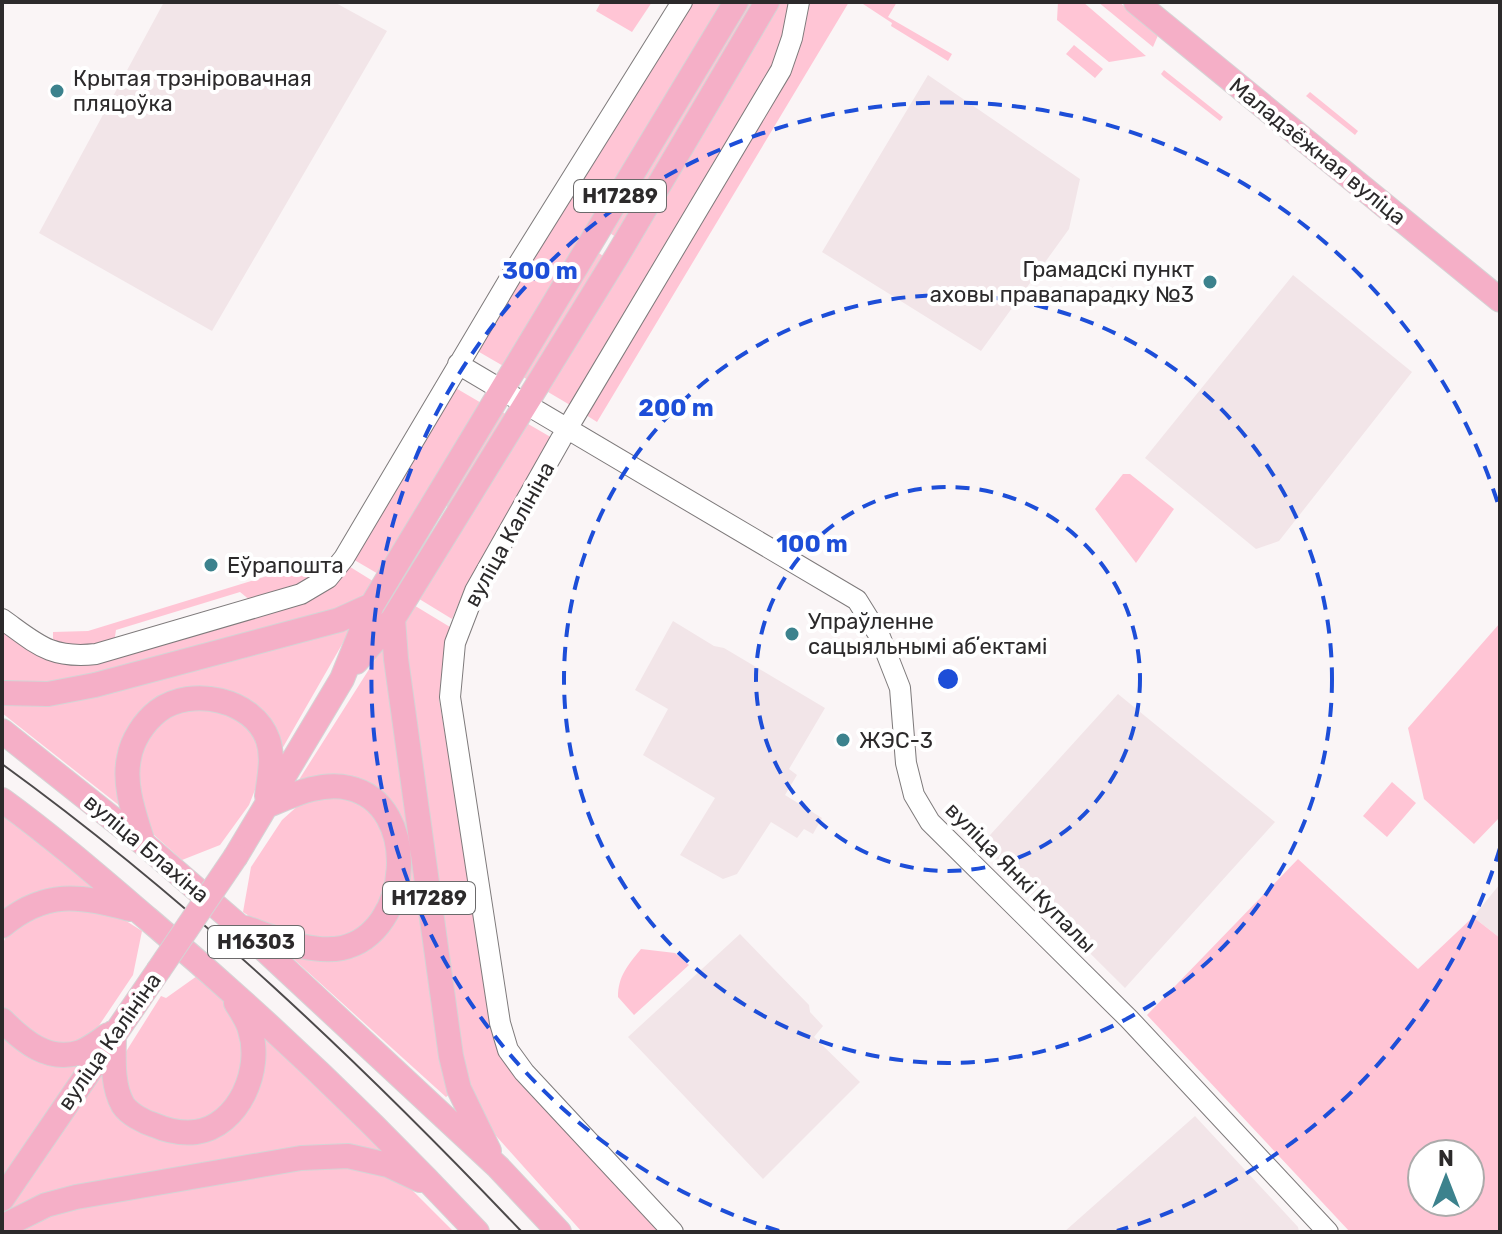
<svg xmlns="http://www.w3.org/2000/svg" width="1502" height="1234" viewBox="0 0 1502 1234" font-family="Rubik,sans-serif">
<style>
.built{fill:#f2e5e8}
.green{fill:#ffc5d5;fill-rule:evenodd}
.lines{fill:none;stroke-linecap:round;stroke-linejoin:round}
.minor-casing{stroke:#7e7a7b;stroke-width:22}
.major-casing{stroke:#d5d4d5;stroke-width:26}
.minor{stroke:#fff;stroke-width:20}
.major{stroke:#f5afc7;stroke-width:24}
.tram{stroke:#4d4a4b;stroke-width:2}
.major-bridge-casing{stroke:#d5d4d5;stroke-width:26;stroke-linecap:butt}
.major-bridge{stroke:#f5afc7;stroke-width:24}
.ring{fill:none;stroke:#1d4ed8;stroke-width:4;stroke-dasharray:14 10}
.poi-dot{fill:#3c828d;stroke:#fff;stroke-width:3}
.labels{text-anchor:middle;stroke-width:8;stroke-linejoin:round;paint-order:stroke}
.shield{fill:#fff;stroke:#6b6a6b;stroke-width:2}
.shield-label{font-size:20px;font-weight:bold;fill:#2c2a2b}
.poi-label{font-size:22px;fill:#2c2a2b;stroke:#fff;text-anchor:start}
.street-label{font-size:22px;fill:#2c2a2b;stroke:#fff}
.centre{fill:#1d4ed8;stroke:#fff;stroke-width:4}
.ring-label{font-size:24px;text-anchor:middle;font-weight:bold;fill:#1d4ed8;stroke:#fff;stroke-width:8;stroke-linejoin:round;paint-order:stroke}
</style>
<rect width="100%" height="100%" fill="#faf5f6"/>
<path class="built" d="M164,2H334L387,31L212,331L39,233Z
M928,75L1080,179L1069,229L981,351L822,252Z
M1293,275L1412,372L1279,541L1256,549L1145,458Z
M673,621L714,646L724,648L825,708L789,769L797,775L785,795L822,818L813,834L804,829L797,838L771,822L737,874L723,879L680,855L715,798L643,755L668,709L635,690Z
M1118,694L1275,822L1125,988L981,845Z
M1500,884V938L1473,917Z
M740,934L809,1005L810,1012L823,1026L814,1037L860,1082L763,1179L628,1037Z
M1195,1116L1298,1227L1299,1232H1064Z"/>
<path class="green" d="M601,2H652L632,32L596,11Z
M689,2H727L505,367L474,349Z
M746,2H756L616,237L608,232Z
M774,2H792L775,67L570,405L543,389Z
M810,2H849L597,422L586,415L800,39Z
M860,2H897L888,17L952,54L948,61L891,26L892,23Z
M1058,2H1083L1146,56L1109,62L1057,20Z
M1098,2H1119L1159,33L1153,47Z
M1074,45L1103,69L1095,78L1066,54Z
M1164,70L1223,117L1220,121L1164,77L1161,74Z
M1310,92L1358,131L1355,135L1306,96Z
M596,251L603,256L530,381L523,377Z
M454,387L483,404L380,575L351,558Z
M501,411L507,415L451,509L443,504Z
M523,421L554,439L466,586L452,619L416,597Z
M1123,474H1130L1174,509L1136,563L1095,509Z
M326,558L334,559L312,580L251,601L240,592L116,630L114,643L60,650L53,639V632L88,631Z
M347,565L376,583L357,601L337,611L94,679L2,687V626L55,659L303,599Z
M412,604L450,627L446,641L439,699L494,1025L664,1232H582L480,1118L464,1088L401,623Z
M356,620L278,756L264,717L157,704L125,810L2,713V699Z
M1500,623V817L1474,844L1424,799L1408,728Z
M387,641L449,1095L446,1097L277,944L343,953L405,886L376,792L295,786Z
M214,705L253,726L264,767L249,805L220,845L182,860L153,834L139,811L135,757L162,715Z
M1392,782L1416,803L1387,837L1363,816Z
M327,795H348L385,824L391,883L364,932L314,942L255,920L243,912L251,867L282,820L301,803Z
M2,812L102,892L2,917Z
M1298,859L1418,969L1473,917L1500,938V1232H1350L1147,1015ZM1422,1154H1470V1202H1422Z
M59,904L112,912L142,931L133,975L98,1027L78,1045L59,1048L8,1017L2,1002V946L8,931Z
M641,949L675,953L689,965L634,1015L618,997C618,976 628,965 641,949Z
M197,976L234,1008L246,1034L245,1078L217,1116L173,1125L129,1100L122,1058L161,996L166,998Z
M259,1028L397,1162L381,1156L4,1213L101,1071L140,1128L225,1127Z
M2,1029L83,1060L2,1181Z
M302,1164H347L405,1183L454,1232H9L48,1212Z"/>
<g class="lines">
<defs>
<path id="minor" d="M458,364L857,600L880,637L900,688L906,763L914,795L930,822L1129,1019L1328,1232
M2,619C37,644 50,659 96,654L301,594L328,578L344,558L516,268L682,2
M673,1232L524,1072L508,1050L500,1023L450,697L455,643L475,591L561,439L781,70L792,38L799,2"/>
<path id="major" d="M1136,2L1500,300
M393,619L396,659L451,1056L459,1089L489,1151
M356,662L393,619L617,256L767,2
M2,693L48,694L95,685L339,620L372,605
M2,731L143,843L239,926L498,1167L559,1232
M2,800C53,837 100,878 148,919C264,1017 373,1121 477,1232
M143,843C135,816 123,786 129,758C132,740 144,722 158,711C191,686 254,699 268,740C274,758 269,778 267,796
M236,856L342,679L372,605L736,2
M2,926C44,890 80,895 130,909
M246,928C275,938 311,954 342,948C412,933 421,804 349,788C321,781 291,796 266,806
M2,1020C23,1041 48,1063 81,1052C90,1048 100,1041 108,1035
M114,1032C114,1055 111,1084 123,1105C129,1114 144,1122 154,1125C168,1131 180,1134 196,1132C239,1126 263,1069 250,1030C248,1021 241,1011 236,1003
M2,1199L158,971
M2,1227L46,1205L76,1197L301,1158L348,1156L388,1165L420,1180"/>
</defs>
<use href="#minor" class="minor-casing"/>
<use href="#major" class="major-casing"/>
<use href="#minor" class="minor"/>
<use href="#major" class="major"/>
<path class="tram" d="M2,764C191,901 361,1063 522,1232"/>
<defs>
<path id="major-bridge" d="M158,971L236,856"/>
</defs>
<use href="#major-bridge" class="major-bridge-casing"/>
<use href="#major-bridge" class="major-bridge"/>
</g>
<g class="ring">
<circle cx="948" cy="679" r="192"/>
<circle cx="948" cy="679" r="384"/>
<path d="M1500 848A577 577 0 0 1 1117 1231M779 1231A577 577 0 1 1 1500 510"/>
</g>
<g class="poi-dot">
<circle cx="57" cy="91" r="8"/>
<circle cx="1210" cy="282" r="8"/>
<circle cx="211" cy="565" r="8"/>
<circle cx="792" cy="634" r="8"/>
<circle cx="843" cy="740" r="8"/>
</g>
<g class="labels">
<g class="shield">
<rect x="574" y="180" width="92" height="32" rx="6"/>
<rect x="383" y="882" width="92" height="32" rx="6"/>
<rect x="208" y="926" width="96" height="32" rx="6"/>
</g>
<g class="shield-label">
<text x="620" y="203">Н17289</text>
<text x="429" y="905">Н17289</text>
<text x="256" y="949">Н16303</text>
</g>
<g class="poi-label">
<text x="73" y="86">Крытая трэніровачная<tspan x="73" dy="25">пляцоўка</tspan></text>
<text x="1194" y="277" text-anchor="end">Грамадскі пункт<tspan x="1194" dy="25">аховы правапарадку №3</tspan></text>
<text x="227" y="573">Еўрапошта</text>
<text x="808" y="629">Упраўленне<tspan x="808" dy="25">сацыяльнымі абʼектамі</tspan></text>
<text x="859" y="748">ЖЭС-3</text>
</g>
<g class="street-label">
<text transform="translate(1318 151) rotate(39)" y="8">Маладзёжная вуліца</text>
<text transform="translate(509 534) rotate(-61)" y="8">вуліца Калініна</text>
<text transform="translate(147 848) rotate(40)" y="8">вуліца Блахіна</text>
<text transform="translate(1021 877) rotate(45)" y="8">вуліца Янкі Купалы</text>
<text transform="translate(109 1041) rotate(-55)" y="8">вуліца Калініна</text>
</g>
</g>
<circle cx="948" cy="679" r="12" class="centre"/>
<g class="ring-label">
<text x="540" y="279">300 m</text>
<text x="676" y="416">200 m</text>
<text x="812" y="552">100 m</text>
</g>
<rect width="1502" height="1234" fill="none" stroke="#2c2a2b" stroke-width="8"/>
<g transform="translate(1446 1178)"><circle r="38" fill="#ffffff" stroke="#abaaaa" stroke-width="2"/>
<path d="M0-6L14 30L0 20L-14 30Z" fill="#3c828d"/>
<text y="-12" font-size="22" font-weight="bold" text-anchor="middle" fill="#2c2a2b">N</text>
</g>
</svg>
